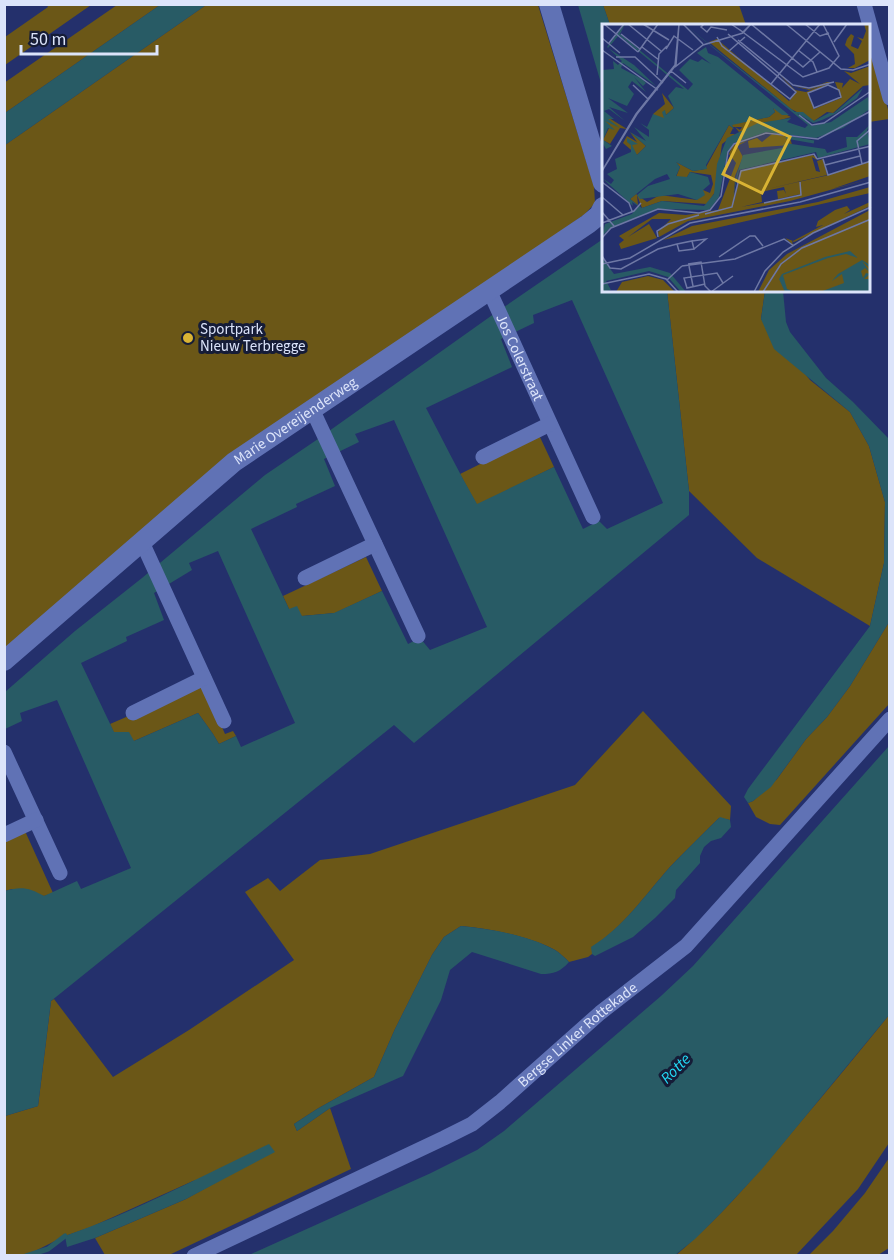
<svg xmlns="http://www.w3.org/2000/svg" width="894" height="1260" viewBox="0 0 894 1260" font-family="'Source Sans 3',sans-serif">
<style>
.green{fill:#6b5717}
.water{fill:#285b65;fill-rule:evenodd}
.lines{fill:none;stroke-linecap:round;stroke-linejoin:round}
.stream{stroke:#285b65;stroke-width:5}
.minor{stroke:#6072b5;stroke-width:15}
.tertiary{stroke:#6072b5;stroke-width:20}
.poi-dot{fill:#d9b334;stroke:#151c37;stroke-width:2}
.labels{text-anchor:middle;stroke-width:6;stroke-linejoin:round;paint-order:stroke}
.poi-label{font-size:15px;fill:#dce4fa;stroke:#151c37;text-anchor:start}
.street-label{font-size:15px;fill:#dce4fa;stroke:#151c37}
.water-label{font-size:16px;font-style:italic;fill:#23daf6;stroke:#151c37}
.inset-river{fill:none;stroke:#285b65;stroke-width:3}
.inset-road{fill:none;stroke:#6e78a5;stroke-width:1.5}
.view{fill:#d9b334;fill-opacity:0.15;stroke:#d9b334;stroke-width:3}
.inset-edge{fill:none;stroke:#dce4fa;stroke-width:3}
</style>
<rect width="100%" height="100%" fill="#24306c"/>
<path class="green" d="M47,5H91L5,65V37L48,7Z
M117,5H160L5,113L4,83Z
M206,5H538L594,186L595,203L585,214L222,468L5,652V145Z
M603,5H739L746,25H610Z
M868,37L889,113V119L869,122Z
M667,291H765L761,319L810,380L850,412L869,446L885,502L884,563L870,626L757,558L689,491Z
M539,435L554,467L477,505L460,474Z
M366,557L382,591L335,613L302,616L289,609L283,596Z
M889,622V704L780,825L770,824L756,817L748,803L753,801L777,779L806,739L827,717L850,686Z
M203,684L225,734L233,731L236,736L219,744L213,734L198,713L134,741L114,733L110,724Z
M643,711L731,806L730,820L719,818C703,834 686,850 670,867C645,895 624,927 592,947V954L588,957L569,962C565,958 560,953 555,950C528,936 491,929 461,926L444,937L432,955L395,1029L374,1077L317,1109L294,1124L297,1131L330,1108L351,1169L169,1255H105L95,1238L186,1199L240,1169L193,1181L91,1227L65,1236L27,1255L5,1256V1116L38,1106L51,1001L54,999L113,1077L189,1030L294,960L245,892L268,878L280,891L320,860L370,854L575,785Z
M25,831L53,893L44,896L12,889L5,891V842Z
M889,1015V1143L858,1189L796,1255L675,1256C721,1217 760,1171 798,1125C829,1089 859,1052 889,1015Z
M889,1158V1248L878,1255L808,1256L833,1231L865,1193Z"/>
<path class="water" d="M160,5H206L5,145V113Z
M578,5H603L610,25L603,26V90Z
M603,239V291H667L689,491V515L414,743L394,725L51,1001L38,1106L5,1116V891C21,886 30,888 44,896L77,881L81,889L131,868L57,700L20,713L22,721L5,729V692L75,631L142,578L265,475L315,441L491,316ZM572,300L663,503L607,529L599,521L583,529L554,467L477,504C459,473 443,440 426,408L512,367L501,339L534,323L533,315ZM394,420L487,627L430,650L420,638L408,644L382,591L334,613L302,616L297,606L289,609L251,529L297,507L296,504L335,486L324,459L359,442L355,434ZM218,551L295,723L241,747L236,736L219,744L213,734L198,713L134,741L129,732H114L81,663L127,641L126,637L164,620L154,593L192,570L189,563Z
M765,291H783L786,322L790,332L826,378L853,402L889,439V622L850,686L827,717L806,739L771,787L753,801L748,803L744,797L748,789L870,626L884,563L885,502L869,446L850,412L774,349L761,319Z
M889,746V1015L762,1169L721,1213L695,1239L675,1255H249L431,1173L477,1150L504,1131L661,996L693,966Z
M720,817L730,820L731,827L721,838L711,841L704,847L700,856V863L676,890L675,898L655,918L633,937L595,956L592,954L591,947C624,927 645,895 670,867C686,850 703,834 720,817Z
M461,926C491,929 528,935 555,950C560,953 565,958 569,962C560,972 554,974 541,974L472,952L450,970L441,1000L403,1076L330,1108L297,1131L294,1124L317,1109L374,1077L395,1029L432,955L444,937Z
M269,1144L275,1152L186,1199L95,1238L67,1247L65,1236C135,1212 202,1176 269,1144Z"/>
<g class="lines">
<path class="stream" d="M26,1256L48,1249L65,1236"/>
<g class="minor">
<path d="M864,4L890,98"/>
<path id="s1" d="M489,290L593,517"/>
<path d="M312,409L418,636"/>
<path d="M483,457L550,424"/>
<path d="M142,542L224,721"/>
<path d="M305,578L375,544"/>
<path d="M133,713L204,678"/>
<path d="M4,752L60,873"/>
<path d="M4,835L36,820"/>
<path id="s2" d="M194,1256L444,1138L472,1124L500,1102L600,1013L686,946L890,719"/>
</g>
<g class="tertiary">
<path d="M549,4L603,183"/>
<path id="s3" d="M4,661L234,462L588,224L599,215L603,207"/>
</g>
</g>
<circle class="poi-dot" cx="188" cy="338" r="6"/>
<g class="labels">
<g class="poi-label">
<text x="200" y="334">Sportpark<tspan x="200" dy="17">Nieuw Terbregge</tspan></text>
</g>
<g class="street-label">
<text dy="5" stroke="none"><textPath href="#s1" startOffset="74">Jos Colerstraat</textPath></text>
<text dy="5" stroke="none"><textPath href="#s3" startOffset="378">Marie Overeijenderweg</textPath></text>
<text dy="5" stroke="none"><textPath href="#s2" startOffset="446">Bergse Linker Rottekade</textPath></text>
</g>
<g class="water-label">
<text transform="translate(675 1068) rotate(-45)" y="6">Rotte</text>
</g>
</g>
<g transform="translate(602 24)">
<rect width="268" height="268" fill="#24306c"/>
<path d="M262,0H268V36L253,44H246L253,40L252,30L243,21L245,15L249,10L252,12L249,22L256,25L260,17L255,13L261,15L264,7ZM115,15L187,77L194,69L177,50L193,66L204,68L226,59L207,66L191,62L207,65L225,58H231L206,69L212,85L239,74L233,58L241,59L240,64L248,55L258,60L242,47L249,49L268,42V61L261,62L231,89L225,88L212,97L189,85L107,18ZM60,69L72,84L64,91L62,86V94H55L51,90L63,80ZM171,84L189,93L137,108L133,103L138,106L140,103H131L129,100L167,93L173,88ZM7,94L25,105L18,104L8,120L1,116L8,102L2,97ZM127,101L131,104L128,110H133L120,120L113,168L105,180L60,177L40,184L35,171L36,181L28,175L34,170L45,178L58,171L95,176L101,166L108,169L111,160L109,151L88,148L85,153H74L78,143L74,138L91,147L103,145ZM28,108L44,122L35,131L21,119L25,112L35,118ZM170,110L188,113L190,121L147,124L146,117L155,114L160,118ZM145,117L135,122L141,133L133,152L132,178L139,147L210,131L213,132L215,136L210,133L214,147L218,148L215,137L221,135L225,151L165,165L227,151L268,137V152L230,165L268,155L188,177L86,197L57,213L56,208L69,195H50L26,213L47,200L55,214L19,225L17,220L22,216L17,212L57,189L84,191L116,186L134,139L127,130L131,121ZM182,163L184,170L182,166L175,167L176,175L199,170L192,173L139,183L160,178L159,168ZM268,163V169L61,216L90,202L216,178ZM268,178V182L192,218L190,217L191,221L183,214L191,217L221,201L214,203L216,197L233,186L245,182L248,186L242,190ZM268,186V261L235,268H156L167,246L185,230ZM46,252L61,256L73,268H14L20,258Z" fill="#6b5717" fill-rule="evenodd"/>
<path d="M23,0L18,10L86,66L91,60L77,46L88,35L96,38L100,35L109,40L95,29L104,23L106,29L116,33L187,91H180L171,84L173,88L167,93L130,101L132,105L127,101L104,141L105,145L91,147L74,138L78,143L74,152L85,153L88,148L106,153L108,160L101,166L103,171L95,176L76,170L38,175L35,171L46,162L68,155L65,150L53,155L28,175L40,184L60,177L102,182L112,170L115,140L125,114L156,99L189,94L185,98L203,104L206,101L82,0L193,88H201L212,97L227,89H232L261,64L255,74L233,90L220,96L211,99L195,89L210,102L229,98L266,73L268,85L241,104L214,114L164,108L132,119L125,130L117,173L107,186L55,185L8,204L0,212L3,200L30,190L36,182L30,178L31,182L0,154L9,160L12,156L5,150L15,145L13,135L29,128V121L25,118V114L36,120L30,121L35,131L44,122L28,108L44,117L32,103L47,113V106L38,99L45,103L51,90L62,94L60,88L63,86L64,91L72,84L66,72L74,63L82,65L17,11L6,24L32,41L54,62L21,39L19,44L40,55L44,59L41,62L32,53L44,68L30,57L26,63L32,70L25,82L6,74L26,89L7,83L23,97L7,85L2,87L12,95H6L18,104L3,97L13,106L6,104L1,116L10,122L4,125L0,118V46L12,45L11,37L16,41L20,37L5,23ZM268,101L265,106L268,120L216,134L214,128L137,146L131,172L135,150L141,131L180,124L183,119L223,125L225,129L245,123L244,113H255ZM248,227L256,234L244,230L226,234L181,251L185,265L193,268H183L177,255L180,250L223,233ZM0,234L12,250L48,243L68,249L84,268H79L66,253L47,247L4,257L9,266L0,268ZM260,236L268,241V244L260,237L268,248L263,244L259,247L261,254L264,249L268,250L262,255H268V268H218L242,259L240,250L230,257L236,250Z" fill="#285b65"/>
<path class="inset-river" d="M184,113L212,118"/>
<path class="inset-road" d="M2,0L36,28M26,0L59,27M41,0L67,16M81,0L101,20M102,0L99,3L105,8L109,3L125,6M129,0L141,8L149,0M184,0L239,45L251,46L269,40M203,0L218,12L227,9M138,6L201,53L227,44L237,32L221,0M141,9L149,0L201,43L218,28M19,10L38,25M115,13L120,22L188,75L194,68L126,10M0,14L18,29M136,16L191,61L207,64L232,58M232,18L245,0M7,19L22,0M40,23L57,36M64,25L72,12L91,26M0,26L56,66M196,26L211,38L215,48M127,27L143,13M36,28L56,0M14,33H33L61,59M73,43L101,21L141,9M69,47L84,59M55,51L57,30L65,22M169,60L218,0M31,61L47,76M226,61L237,66L239,73L212,84L206,69ZM197,91L210,101L222,99L269,67M215,135L269,122M221,135L226,151L269,137M260,140L255,117L269,105M223,141L258,132M0,147L34,90L73,41L77,0M0,147L35,90L74,41L77,0M0,158L27,179L30,187M0,173L21,191M162,179L199,171L198,158M0,188L12,202M103,190L130,183L139,147L212,130L215,135M0,199L32,187L39,179M56,213L55,207L66,200L97,191M0,214L9,204L56,185L97,189L108,186L119,172L126,128L132,120L164,109L216,115L269,87M90,217L104,215L92,225M0,232L8,244L19,245L56,225L75,220L90,217L92,225L77,227L75,220M117,233L148,212H153L161,222M0,240L28,234L88,199L198,178L269,158M86,240L99,238L103,262L109,268M80,242L133,235L182,215L192,222M87,242L91,262M65,256L80,242M0,260L47,250L64,255L76,268M103,260L85,264L82,254L115,249L121,259M109,268L131,252M152,268L163,247L181,228L211,209L269,183M161,268L179,240L200,224L269,195"/>
<path class="view" d="M148,94L188,113L160,169L121,150Z"/>
<rect width="268" height="268" class="inset-edge"/>
</g>
<rect width="894" height="1260" fill="none" stroke="#dce4fa" stroke-width="12"/>
<path d="M21 45v9h136v-9" fill="none" stroke="#dce4fa" stroke-width="3"/>
<text x="30" y="45" font-size="18" fill="#dce4fa" stroke="#151c37" stroke-width="4.5" paint-order="stroke">50 m</text>
</svg>
